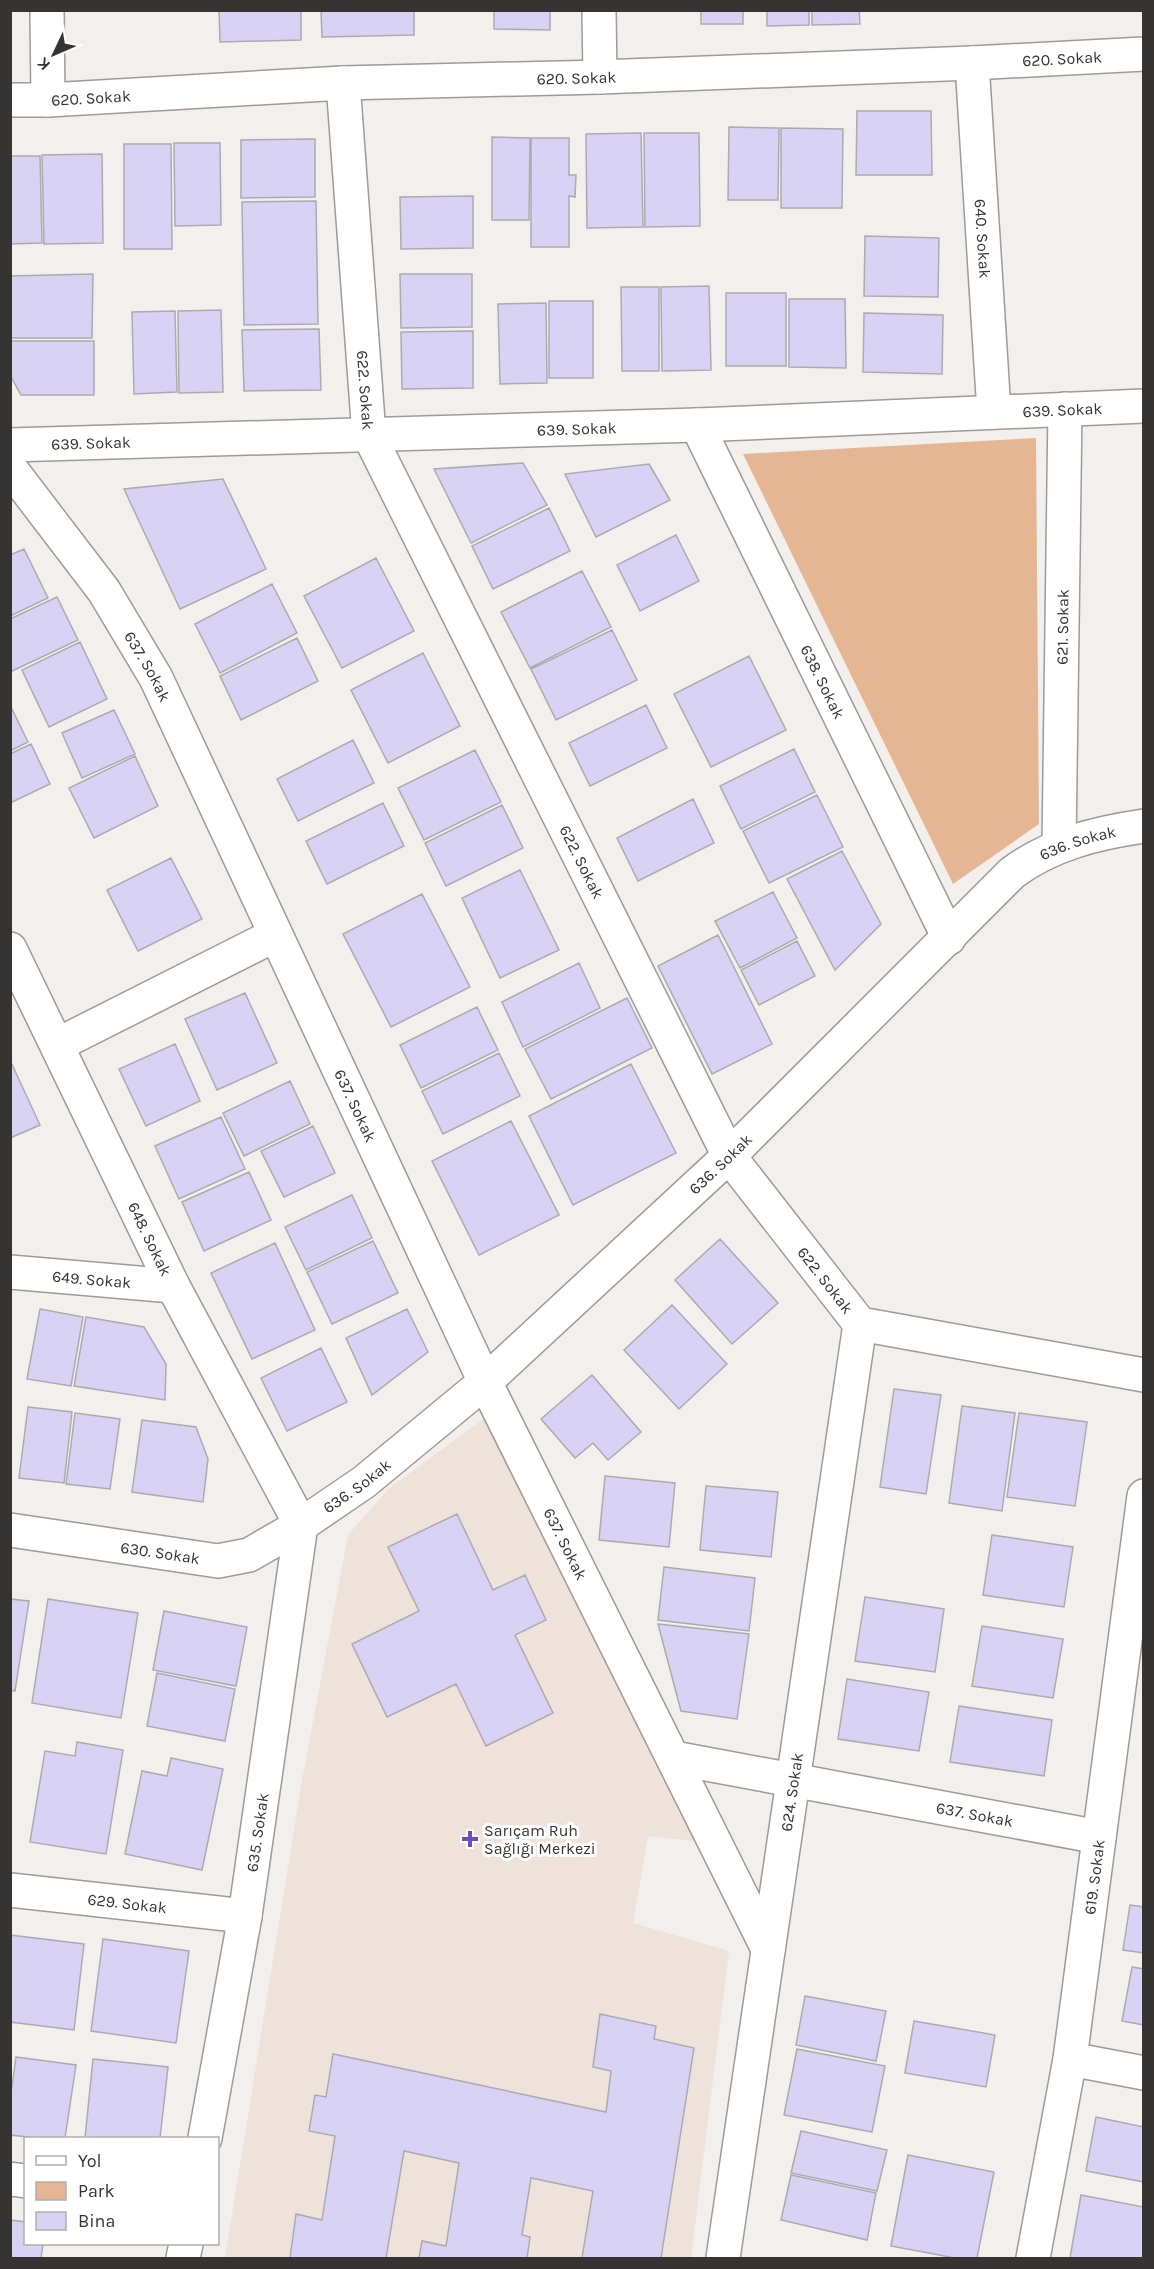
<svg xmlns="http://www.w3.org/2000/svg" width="1154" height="2269" viewBox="0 0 1154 2269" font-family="Karla,sans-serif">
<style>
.built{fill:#eee2da}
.green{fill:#e5b693}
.building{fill:#d8d2f5;stroke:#ababaf;stroke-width:1.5}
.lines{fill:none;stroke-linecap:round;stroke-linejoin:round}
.minor-casing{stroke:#9e9a97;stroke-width:36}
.minor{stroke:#fff;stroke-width:33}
.poi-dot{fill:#6f4bc4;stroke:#fff;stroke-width:2}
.labels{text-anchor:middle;stroke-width:6;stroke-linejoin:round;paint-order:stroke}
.street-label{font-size:16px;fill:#363433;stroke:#fff}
.poi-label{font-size:16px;fill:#363433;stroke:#fff;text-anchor:start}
</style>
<rect width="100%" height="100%" fill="#f3efec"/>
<path class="built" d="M485,1418L703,1842L648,1836L633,1923L729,1951L691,2258H225L301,1786L348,1535L389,1488Z"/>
<path class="green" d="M1036,438L1039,824L953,884L743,454Z"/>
<path class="building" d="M219,10H301V40L220,42Z
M321,10H414V35L322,37Z
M494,10H550V30L494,29Z
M701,10H743V24H701Z
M767,10H809V25L767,26Z
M812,10H859L860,24L812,25Z
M857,111H931L932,175H856Z
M729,127L779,128L778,200H728Z
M781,128L843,129L842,208H781Z
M641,133L643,227L587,228L586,134Z
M644,133H699L700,226L645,227Z
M492,137L530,138L529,220H492Z
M531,138H569V175H576L575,197L569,196V247H531Z
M315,139V197L241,198V140Z
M174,143H220L221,225L175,226Z
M124,144H171L172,249H124Z
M102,154L103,243L44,244L42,155Z
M10,156H40L42,243L10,244Z
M473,196V248L401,249L400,197Z
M316,201L318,324L244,325L242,202Z
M865,236L939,238L938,297L864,296Z
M93,274L92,338H10V276Z
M400,274H472V327L401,328Z
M709,286L711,370L662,371L661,287Z
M621,287H659V371H622Z
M726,293H786V366H726Z
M789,299H845L846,368L789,367Z
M549,301H593V378H549Z
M546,303L547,383L500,384L498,304Z
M221,310L223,392L179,393L178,311Z
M175,311L177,392L134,394L132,312Z
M864,313L943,315L942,374L863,372Z
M319,329L321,390L244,391L242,330Z
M473,331V388L402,389L401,332Z
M10,341H94V395H21L10,375Z
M523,463L547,505L471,543L434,469Z
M649,464L670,500L596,537L565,474Z
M223,479L266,569L180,609L124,489Z
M549,508L570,551L493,589L472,546Z
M676,535L699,581L640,611L617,565Z
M24,549L48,598L10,616V555Z
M376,558L414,631L342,668L304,596Z
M582,571L611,627L530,668L501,612Z
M272,584L297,633L220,673L195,624Z
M57,597L78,640L10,672V619Z
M612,630L637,680L556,720L531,669Z
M297,638L318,681L241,720L220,676Z
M80,642L107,699L49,727L22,670Z
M423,653L460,726L388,763L351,690Z
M749,656L786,730L711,767L674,694Z
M10,705L28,742L10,751Z
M646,705L667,748L590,786L569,743Z
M114,710L135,754L82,778L62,733Z
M353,740L374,783L298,821L277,779Z
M31,744L50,784L10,803V754Z
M794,749L815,792L741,829L720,786Z
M475,750L501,802L424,840L398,788Z
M135,756L158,806L94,838L69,788Z
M817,795L843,847L769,883L743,831Z
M693,799L714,843L638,881L617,838Z
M383,803L404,846L327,884L306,841Z
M502,805L523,848L446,886L425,843Z
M842,851L881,924L835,970L787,879Z
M171,858L202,919L138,951L107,890Z
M520,870L559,950L500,978L462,898Z
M773,892L797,938L740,968L715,921Z
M422,894L470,987L391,1027L343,934Z
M718,935L772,1044L712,1074L658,966Z
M797,941L815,976L759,1005L741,970Z
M579,963L600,1008L523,1047L502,1002Z
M245,993L277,1063L217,1090L185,1019Z
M627,998L652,1048L551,1099L525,1049Z
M477,1007L498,1050L421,1088L400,1045Z
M175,1044L200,1101L146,1126L119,1069Z
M499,1053L520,1096L443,1134L422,1091Z
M10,1060L40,1125L10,1138Z
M631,1064L676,1153L573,1205L529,1116Z
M290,1081L310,1124L244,1156L223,1113Z
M221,1117L245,1169L179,1199L155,1146Z
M511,1121L559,1215L479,1255L432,1161Z
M313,1126L335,1173L284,1197L261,1151Z
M249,1172L271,1220L204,1251L182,1202Z
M352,1195L372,1238L306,1270L285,1227Z
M720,1239L778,1303L732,1344L675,1280Z
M373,1241L398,1293L332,1324L307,1272Z
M275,1243L315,1330L252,1359L211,1273Z
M672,1305L727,1364L679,1409L624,1350Z
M40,1309L83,1317L71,1386L27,1379Z
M407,1309L428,1352L372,1395L346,1338Z
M86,1317L144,1327L166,1364L165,1400L74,1386Z
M321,1348L347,1402L287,1431L261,1378Z
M592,1375L641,1432L608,1460L593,1443L575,1458L541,1419Z
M894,1389L941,1395L926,1494L880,1487Z
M962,1406L1015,1413L1002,1511L949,1503Z
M28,1407L72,1412L64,1483L19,1478Z
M75,1413L120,1419L110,1489L66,1484Z
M1019,1413L1087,1422L1075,1506L1007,1497Z
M142,1420L196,1427L208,1459L203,1502L132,1492Z
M605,1476L675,1483L669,1547L599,1540Z
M706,1486L778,1492L771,1557L700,1550Z
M457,1514L493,1590L525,1575L546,1620L515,1635L553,1713L486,1746L456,1684L387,1717L352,1644L419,1611L388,1547Z
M992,1535L1073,1547L1064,1607L983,1595Z
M664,1567L755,1578L749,1631L658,1620Z
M865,1597L944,1609L935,1672L855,1661Z
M10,1599L29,1601L15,1691L10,1690Z
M48,1599L138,1613L121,1718L32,1703Z
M164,1611L247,1627L236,1686L153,1670Z
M658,1624L749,1634L737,1719L681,1711Z
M982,1626L1063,1639L1053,1698L972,1686Z
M157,1673L235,1689L225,1741L147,1726Z
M847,1679L929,1692L919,1751L838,1739Z
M959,1706L1052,1720L1044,1776L950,1762Z
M77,1742L123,1750L106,1854L30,1842L45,1751L75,1756Z
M171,1758L223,1769L202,1870L125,1854L142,1771L167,1776Z
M1130,1905L1144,1907V1953L1123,1950Z
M10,1935L84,1944L74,2030L10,2022Z
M103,1939L189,1951L176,2043L91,2031Z
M1132,1967L1144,1969V2025L1122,2021Z
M805,1996L886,2011L876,2061L796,2045Z
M600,2014L656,2026L654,2039L694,2048L661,2258H582L593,2191L531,2178L522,2235L530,2237L527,2258H419L422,2241L446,2246L459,2163L404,2151L386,2258H290L296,2214L322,2220L335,2136L309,2131L315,2095L326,2097L333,2054L606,2112L611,2071L593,2067Z
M914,2021L995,2035L986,2087L905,2073Z
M797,2049L885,2066L872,2132L784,2115Z
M16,2057L76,2065L65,2138H37L10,2135V2100Z
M93,2059L168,2067L160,2138H85Z
M1096,2117L1144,2127V2182L1086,2171Z
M801,2131L887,2150L877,2191L791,2173Z
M908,2155L994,2172L977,2258H955L891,2246Z
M791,2175L876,2193L867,2240L781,2220Z
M1081,2195L1144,2207V2258H1070Z
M10,2220L26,2222V2244H43L41,2258H10Z"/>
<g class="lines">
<defs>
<g id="minor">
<path d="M47,10L48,100"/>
<path d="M599,10L600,77"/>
<path id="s1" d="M972,63L994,412"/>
<path id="s2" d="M343,83L369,435L729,1156L860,1324L1144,1375"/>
<path id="s3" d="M10,100H48L343,83L600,77L972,63L1144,54"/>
<path id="s4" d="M697,425L949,938"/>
<path id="s5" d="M10,445L697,425L1144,406"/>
<path id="s6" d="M10,468L104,591L156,678L485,1382L768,1949"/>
<path id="s7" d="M1059,846L1065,409"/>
<path id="s8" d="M10,949L173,1286L301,1525"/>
<path d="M57,1045L275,935"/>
<path id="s9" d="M10,1272L173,1286"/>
<path id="s10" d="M10,1530L218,1561L249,1555L301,1525L364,1482L485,1382L729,1156L1012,873C1051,844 1096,833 1144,826"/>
<path id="s11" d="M674,1758L1099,1837"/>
<path id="s12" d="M10,1890L245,1916"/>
<path d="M1070,2059L1144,2073"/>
<path id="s13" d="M205,2138L245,1916L301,1525"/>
<path d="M10,2179L26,2181"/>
<path d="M183,2258L186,2244"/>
<path id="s14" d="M723,2258L860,1324"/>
<path id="s15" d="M1033,2258L1070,2059L1144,1496"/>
</g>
</defs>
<use href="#minor" class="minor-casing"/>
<use href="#minor" class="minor"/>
</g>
<path class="poi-dot" d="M467 1830h6v6h6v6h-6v6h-6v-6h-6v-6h6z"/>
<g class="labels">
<g class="street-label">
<text dy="6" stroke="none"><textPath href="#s3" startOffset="1053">620. Sokak</textPath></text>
<text dy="6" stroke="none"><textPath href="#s3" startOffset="567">620. Sokak</textPath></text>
<text dy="6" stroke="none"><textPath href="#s3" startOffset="81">620. Sokak</textPath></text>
<text dy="6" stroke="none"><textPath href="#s1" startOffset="176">640. Sokak</textPath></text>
<text dy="6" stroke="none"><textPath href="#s2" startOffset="308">622. Sokak</textPath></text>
<text dy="6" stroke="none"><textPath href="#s5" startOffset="1053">639. Sokak</textPath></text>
<text dy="6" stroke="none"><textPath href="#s5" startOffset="567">639. Sokak</textPath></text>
<text dy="6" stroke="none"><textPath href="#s5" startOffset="81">639. Sokak</textPath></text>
<text dy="6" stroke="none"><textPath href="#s7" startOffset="219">621. Sokak</textPath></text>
<text dy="6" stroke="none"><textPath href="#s6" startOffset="242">637. Sokak</textPath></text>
<text dy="6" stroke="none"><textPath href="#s4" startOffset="286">638. Sokak</textPath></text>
<text dy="6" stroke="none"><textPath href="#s10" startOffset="1341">636. Sokak</textPath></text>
<text dy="6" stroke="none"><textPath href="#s2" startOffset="830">622. Sokak</textPath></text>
<text dy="6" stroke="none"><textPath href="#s6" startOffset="728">637. Sokak</textPath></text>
<text dy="6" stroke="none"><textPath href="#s10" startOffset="856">636. Sokak</textPath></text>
<text dy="6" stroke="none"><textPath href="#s8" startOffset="322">648. Sokak</textPath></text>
<text dy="6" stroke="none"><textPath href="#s9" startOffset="82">649. Sokak</textPath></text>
<text dy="6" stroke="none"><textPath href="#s2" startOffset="1316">622. Sokak</textPath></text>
<text dy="6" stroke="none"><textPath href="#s10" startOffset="370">636. Sokak</textPath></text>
<text dy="6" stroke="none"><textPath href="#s6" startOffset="1214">637. Sokak</textPath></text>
<text dy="6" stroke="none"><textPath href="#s10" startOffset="152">630. Sokak</textPath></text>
<text dy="6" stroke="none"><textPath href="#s14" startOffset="471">624. Sokak</textPath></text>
<text dy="6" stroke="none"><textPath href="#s11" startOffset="306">637. Sokak</textPath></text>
<text dy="6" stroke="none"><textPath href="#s13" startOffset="310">635. Sokak</textPath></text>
<text dy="6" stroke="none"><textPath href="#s15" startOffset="386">619. Sokak</textPath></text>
<text dy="6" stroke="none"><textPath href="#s12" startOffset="118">629. Sokak</textPath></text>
</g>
<g class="poi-label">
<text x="484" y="1836">Sarıçam Ruh<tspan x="484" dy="18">Sağlığı Merkezi</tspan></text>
</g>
</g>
<rect width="1154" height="2269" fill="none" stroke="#363433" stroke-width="24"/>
<rect x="24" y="2137" width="195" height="108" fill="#ffffff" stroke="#afaead" stroke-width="1.5"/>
<rect x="36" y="2156" width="30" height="9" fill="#ffffff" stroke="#afaead" stroke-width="1.5"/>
<text x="78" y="2167" font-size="18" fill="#363433">Yol</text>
<rect x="36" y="2182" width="30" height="18" fill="#e5b693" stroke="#afaead" stroke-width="1.5"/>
<text x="78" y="2197" font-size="18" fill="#363433">Park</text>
<rect x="36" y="2212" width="30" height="18" fill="#d8d2f5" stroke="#afaead" stroke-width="1.5"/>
<text x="78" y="2227" font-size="18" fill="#363433">Bina</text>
<g transform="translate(54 54) rotate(226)" stroke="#ffffff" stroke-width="4.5" paint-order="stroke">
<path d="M0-4.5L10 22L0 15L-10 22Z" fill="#363433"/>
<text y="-9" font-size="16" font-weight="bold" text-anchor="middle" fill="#363433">K</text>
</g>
</svg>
